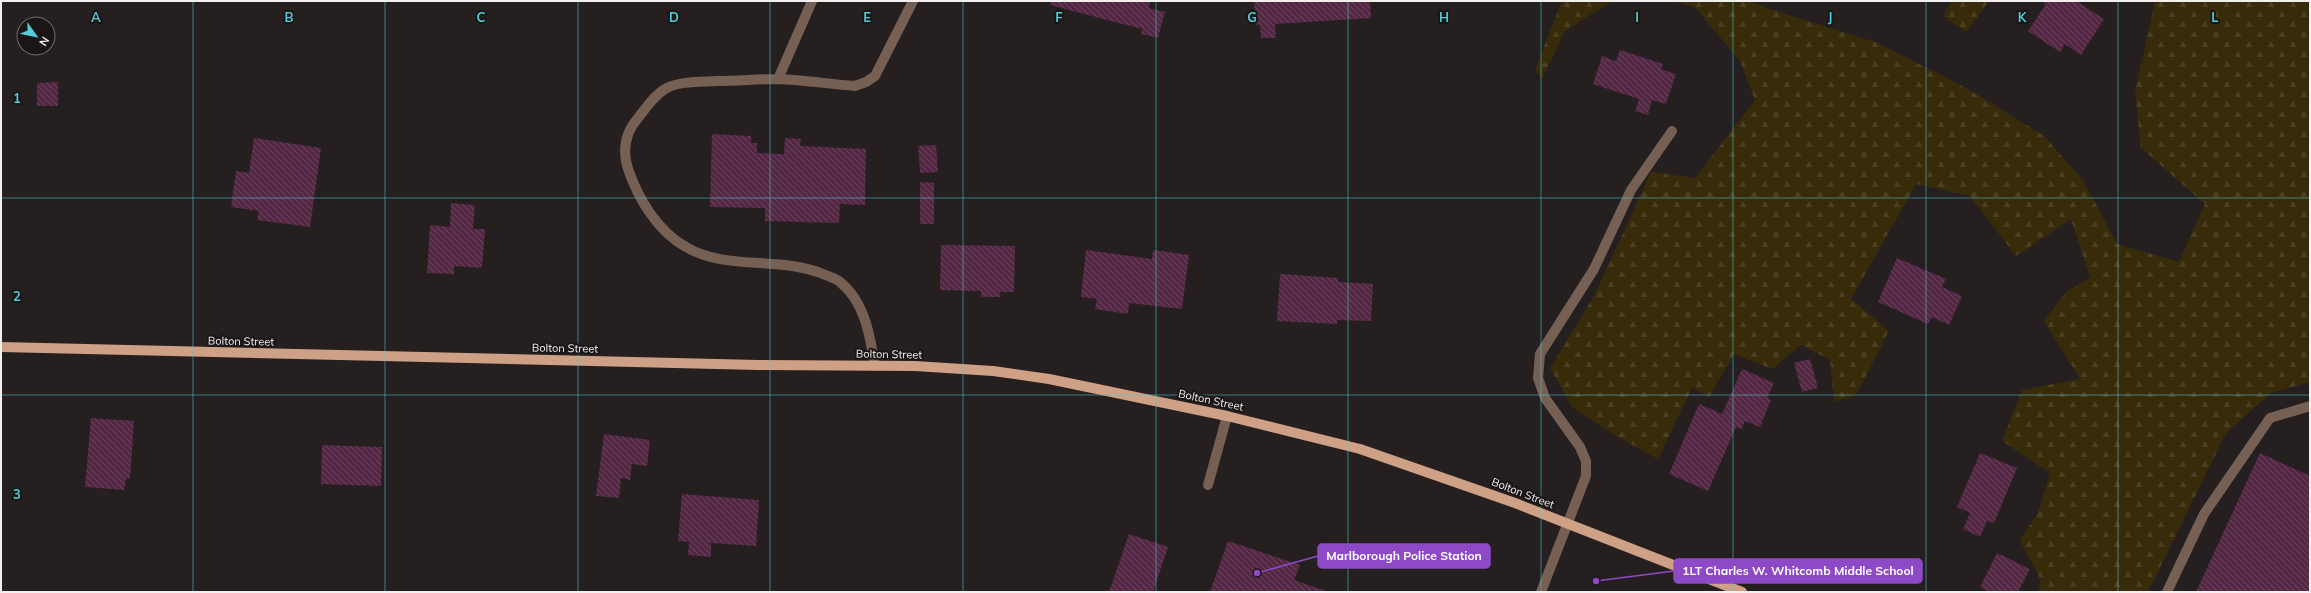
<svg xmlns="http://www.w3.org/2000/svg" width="2311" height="593" viewBox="0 0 2311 593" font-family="Mulish,sans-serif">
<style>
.forest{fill:url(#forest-firs)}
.building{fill:url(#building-back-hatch)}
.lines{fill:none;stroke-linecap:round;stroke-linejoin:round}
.minor{stroke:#766054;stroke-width:10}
.major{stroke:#cea086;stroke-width:10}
.grid{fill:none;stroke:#52cbd8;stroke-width:1;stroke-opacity:0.55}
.labels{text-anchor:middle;stroke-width:4;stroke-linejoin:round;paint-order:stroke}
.street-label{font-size:11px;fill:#f3efef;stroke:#1b1616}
.grid-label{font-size:13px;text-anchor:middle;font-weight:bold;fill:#52cbd8;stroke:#1b1616;stroke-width:4;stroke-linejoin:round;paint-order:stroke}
.leader{fill:none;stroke:#8d49c6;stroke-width:1.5}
.callout-dot{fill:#8d49c6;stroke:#1b1616;stroke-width:1.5}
.callout{fill:#8d49c6;stroke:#8d49c6;stroke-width:1.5}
.callout-label{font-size:12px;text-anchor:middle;font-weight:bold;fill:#fff}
</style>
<defs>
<pattern id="forest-firs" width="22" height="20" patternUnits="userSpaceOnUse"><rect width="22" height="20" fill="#382b0a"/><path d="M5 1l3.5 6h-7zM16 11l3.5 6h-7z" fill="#4c4022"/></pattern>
<pattern id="building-back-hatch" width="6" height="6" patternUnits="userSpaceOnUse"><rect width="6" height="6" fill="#542744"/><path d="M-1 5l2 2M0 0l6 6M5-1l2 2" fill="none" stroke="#6d475f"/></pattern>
</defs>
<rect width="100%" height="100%" fill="#251f1f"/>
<path class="forest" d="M1562,1H1612L1565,31L1542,79L1535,70Z
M1672,1H1751L1767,8L1878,43L1966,88L2043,135L2083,180L2117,244L2179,262L2205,204L2141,148L2135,92L2155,1H2310V382L2271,393L2226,433L2148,592H2039L2040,579L2020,540L2038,513L2050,473L2002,441L2022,390L2080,379L2044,321L2066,292L2090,277L2071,219L2016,256L1970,196L1916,184L1851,299L1889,331L1856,395L1834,402L1830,360L1801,345L1772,369L1734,354L1709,397L1692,387L1658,459L1618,437L1573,408L1550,368L1595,294L1651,172L1695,178L1755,100L1740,61L1695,7Z
M1952,1H1989L1966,32L1943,16Z"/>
<path class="building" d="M1051,1H1150L1149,8L1165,12L1158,38L1141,34L1142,29L1050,5Z
M1254,1H1370L1371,18L1275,24L1276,38H1261L1260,25H1256Z
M2041,1H2076L2104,19L2081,55L2065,44L2060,52L2028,31L2046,4Z
M1620,50L1663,64L1661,69L1676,74L1666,104L1652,100L1648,115L1635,111L1639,99L1593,84L1602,56L1616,61Z
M58,82V106H37V83Z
M712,134L751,136V143H757V153L784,154L785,138L801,139L800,146L866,149L865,205L840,204L839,223L765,221V208L710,207Z
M254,138L321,148L310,227L257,220L259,211L231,207L236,171L249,173Z
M936,145L938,172L920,173L918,146Z
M920,182L934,183V224H920Z
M451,203L475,205L473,229H485L482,268L454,266V274L427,273L430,225L450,227Z
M941,245L1015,246L1014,292H1000V297H981V291L940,290Z
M1086,250L1152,259L1153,250L1189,255L1182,309L1129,303L1128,314L1095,309L1097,299L1081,297Z
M1897,258L1946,279L1942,287L1962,296L1949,325L1932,317L1928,324L1878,302Z
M1280,274L1338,278V282L1373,284L1371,321L1337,320V324L1277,321Z
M1810,359L1818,388L1802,392L1794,363Z
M1742,369L1774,383L1767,398L1771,400L1760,427L1745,421L1741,429L1736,427L1708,491L1669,474L1699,404L1722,414Z
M91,418L134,421L130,479L126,478L124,490L85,487Z
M604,434L650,440L647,466L632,464L630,480L621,478L619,498L596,496Z
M322,445L382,447L381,486L321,484Z
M1980,453L2017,468L1994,523L1987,521L1980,537L1963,529L1970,513L1957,507Z
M2260,453L2310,476V592H2196Z
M682,494L759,500L756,546L711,543V557L688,555L689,542L678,541Z
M1129,534L1168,547L1153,592H1109Z
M1228,541L1300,565L1294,580L1329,592H1210Z
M1997,553L2030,569L2018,592H1989L1980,587Z"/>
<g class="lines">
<path class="minor" d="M778,79L812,1
M875,366C870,336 865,302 840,282C836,278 829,277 823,274C780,256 727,271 686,247C657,231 638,198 628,169C622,150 625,133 638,118C646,108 655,94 667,88C680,81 702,82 717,81C737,81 758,79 778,79C803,80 829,84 855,86L866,82L875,76L913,1
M1208,485L1227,416
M1541,592L1586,476V461L1580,447L1545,398L1538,378L1540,354L1594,269L1631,190L1672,131
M2167,592L2204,514L2270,418L2310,406"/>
<path class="major" d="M1,347L758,365L915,366L993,371L1049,379L1227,416L1360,449L1515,503L1742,592"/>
</g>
<path class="grid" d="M193,1V592M385,1V592M578,1V592M770,1V592M963,1V592M1156,1V592M1348,1V592M1541,1V592M1733,1V592M1926,1V592M2118,1V592M1,198H2310M1,395H2310"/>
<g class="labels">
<g class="street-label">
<text transform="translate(241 341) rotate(1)" y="4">Bolton Street</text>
<text transform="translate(565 348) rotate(1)" y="4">Bolton Street</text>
<text transform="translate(889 354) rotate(1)" y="4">Bolton Street</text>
<text transform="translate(1211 400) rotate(12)" y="4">Bolton Street</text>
<text transform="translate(1523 493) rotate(21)" y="4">Bolton Street</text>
</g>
</g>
<g class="grid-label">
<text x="96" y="22">A</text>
<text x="289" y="22">B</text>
<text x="481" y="22">C</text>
<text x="674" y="22">D</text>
<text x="867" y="22">E</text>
<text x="1059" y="22">F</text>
<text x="1252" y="22">G</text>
<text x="1444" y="22">H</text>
<text x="1637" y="22">I</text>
<text x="1830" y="22">J</text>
<text x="2022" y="22">K</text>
<text x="2215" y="22">L</text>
<text x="17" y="103">1</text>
<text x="17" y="301">2</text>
<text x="17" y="499">3</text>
</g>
<path class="leader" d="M1257 573L1318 556M1596 581L1674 571"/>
<g class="callout-dot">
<circle cx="1257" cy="573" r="4"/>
<circle cx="1596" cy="581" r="4"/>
</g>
<g class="callout">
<rect x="1318" y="544" width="172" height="24" rx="4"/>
<rect x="1674" y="559" width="248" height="24" rx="4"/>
</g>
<g class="callout-label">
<text x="1404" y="560">Marlborough Police Station</text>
<text x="1798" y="575">1LT Charles W. Whitcomb Middle School</text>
</g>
<rect width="2311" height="593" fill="none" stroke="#f3efef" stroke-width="4"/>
<g transform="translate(36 36) rotate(123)"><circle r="19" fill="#1b1616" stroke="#716d6d"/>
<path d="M0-3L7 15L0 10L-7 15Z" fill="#52cbd8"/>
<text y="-6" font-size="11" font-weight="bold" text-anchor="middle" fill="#f3efef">N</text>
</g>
</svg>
